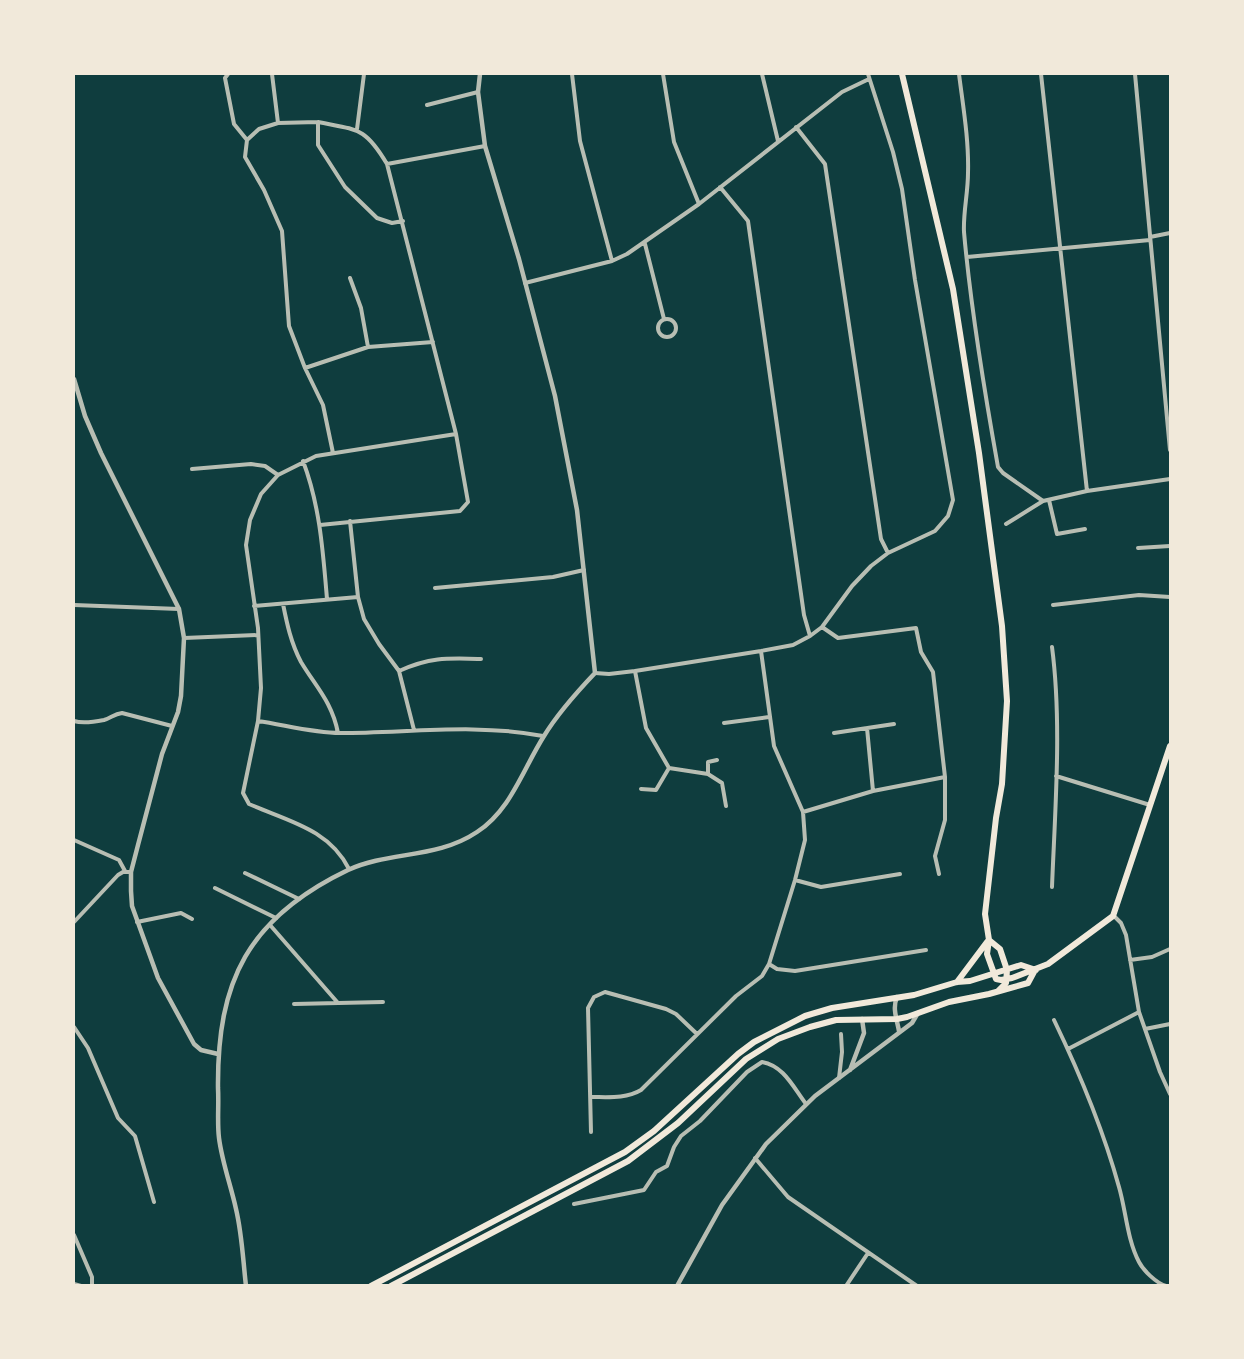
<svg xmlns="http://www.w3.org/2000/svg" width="1244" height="1359" viewBox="0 0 1244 1359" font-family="'Roboto Condensed',sans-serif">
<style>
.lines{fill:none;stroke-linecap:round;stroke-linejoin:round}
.minor{stroke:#b8beb3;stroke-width:4}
.tertiary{stroke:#b8beb3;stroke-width:4.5}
.primary{stroke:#f1e9da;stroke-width:6}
</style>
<rect width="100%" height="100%" fill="#0f3d3e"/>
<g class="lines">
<path class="minor" d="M228,74L225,78L234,124L247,140
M272,74L278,123
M572,74L580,141L612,261
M663,74L674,142L699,204
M762,74L778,141
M959,74C963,106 969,140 968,173C968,193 963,213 964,232C971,311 984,389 998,467L1003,473L1043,501L1087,491L1170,479
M1041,74L1087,491
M1135,74L1170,450
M427,105L478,92
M318,122C358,130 365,127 387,164L456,434L468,502L460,511L320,525
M796,127L825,164L881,539L888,553
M357,129L364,74
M387,164L485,146
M720,187L748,221L804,615L810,636
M1150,237L1170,233
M645,244L664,319
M967,257L1150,240
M350,278L361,308L368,347
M525,283L612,261L627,254L699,204L842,92L869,79
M658 328a9 9 0 1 1 18 0a9 9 0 1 1-18 0Z
M305,368L368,347L433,342
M333,453L323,405L305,368L289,326L282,231L264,190L245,157L247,140L259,129L278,123L318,122V145L345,187L377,218L392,223L403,221
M303,461C320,506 323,552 327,599
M192,469L251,464L265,466L278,475
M1049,500L1057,534L1085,529
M350,521L358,597L364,619L379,644L399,671L414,730
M1006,524L1043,501
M1138,548L1170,546
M435,588L553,577L584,570
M283,604C287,624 291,643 301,662C316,687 332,702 338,733
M74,605L179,609
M1053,605L1139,595L1170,597
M254,606L358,597
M822,627L838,638L916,628L921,652L933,672L945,777V820L935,856L939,874
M184,638L258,635
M399,671C430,657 447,658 481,659
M635,671L646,728L669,768L708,774L722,783L726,806
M595,673L609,674L635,671L761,651L793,645L810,636L822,627L852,586L871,566L888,553L935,531L948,516L953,500L915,280L902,189L893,152L868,74
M74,721C83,724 94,722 104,720C111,718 114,714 122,713L172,726
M258,721C285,725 313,733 340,733C408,733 476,723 543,736
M724,723L769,717
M867,728L873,791
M834,733L894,724
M708,774V762L717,760
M1056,776L1150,805
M641,789L656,790L669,768
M803,812L873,791L945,777
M74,840L119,860L125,871
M349,869C329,829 288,821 249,804L243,793L258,721L261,688L258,628L246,545L250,520L261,494L278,475L316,456L456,434
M245,873L299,899
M795,880L821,887L900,874
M1052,887C1055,810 1062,723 1052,647
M215,888L276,918
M1114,916L1121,923L1126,935L1139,1012L1160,1072L1170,1094
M74,922L118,875L123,872H131
M137,922L181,913L192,919
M270,925L338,1003
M1130,960L1152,957L1170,949
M769,964L777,969L795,971L926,950
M294,1004L383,1002
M1054,1020C1080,1074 1103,1129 1119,1187C1126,1211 1127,1239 1139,1262C1143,1270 1156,1283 1166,1286
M74,1027L88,1048L118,1118L135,1136L154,1202
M1145,1029L1170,1024
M1068,1049L1139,1012
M839,1078L842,1052L841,1034
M591,1097C608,1097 626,1099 641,1090L736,996L762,976L769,964L795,880L805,840L803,812L774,746L761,651
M591,1132L588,1008L594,997L605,992L666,1009L676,1014L697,1034
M755,1158L788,1197L917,1286
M574,1204L644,1190L656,1172L667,1166L674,1147L681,1136L700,1121L747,1072L762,1062C784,1066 793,1087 806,1104
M74,1235L92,1277V1286
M74,1284L81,1286
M846,1286L868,1253"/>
<path class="tertiary" d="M74,379L85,416L101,453L179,609L184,638L181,696L178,712L162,754L138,845L131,872V891L132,906L158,978L194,1044L201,1050L218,1054
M897,997C892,1008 897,1020 899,1031
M850,1070L864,1033L862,1019
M246,1286C243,1260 242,1234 236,1209C231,1186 222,1162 219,1138C217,1122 219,1105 218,1088C217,981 248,918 348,870C389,851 437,859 477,832C511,810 523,769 544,736C558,713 576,693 595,673L577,510L555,396L519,259L485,146L478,92L480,74
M677,1286L722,1205L766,1144L815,1096L912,1023L918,1013"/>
<path class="primary" d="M902,74L953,289L979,453L1002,626L1007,701L1002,784L996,818L985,914L989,940L987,954L996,979L1001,980L1012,978L1048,964L1113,916L1170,746
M989,940L1000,949L1007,970L1006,983L998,991
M957,982L987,942
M371,1286L625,1152L654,1131L738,1054L754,1042L805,1016L832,1008L914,995L957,982L970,981L1021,965L1036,970
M391,1286L628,1161L678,1123L746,1059L778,1039L810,1027L836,1020L897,1019L907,1017L949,1002L989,994L1028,983L1035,970"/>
</g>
<rect width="1244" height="1359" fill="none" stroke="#f1e9da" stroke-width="150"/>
</svg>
